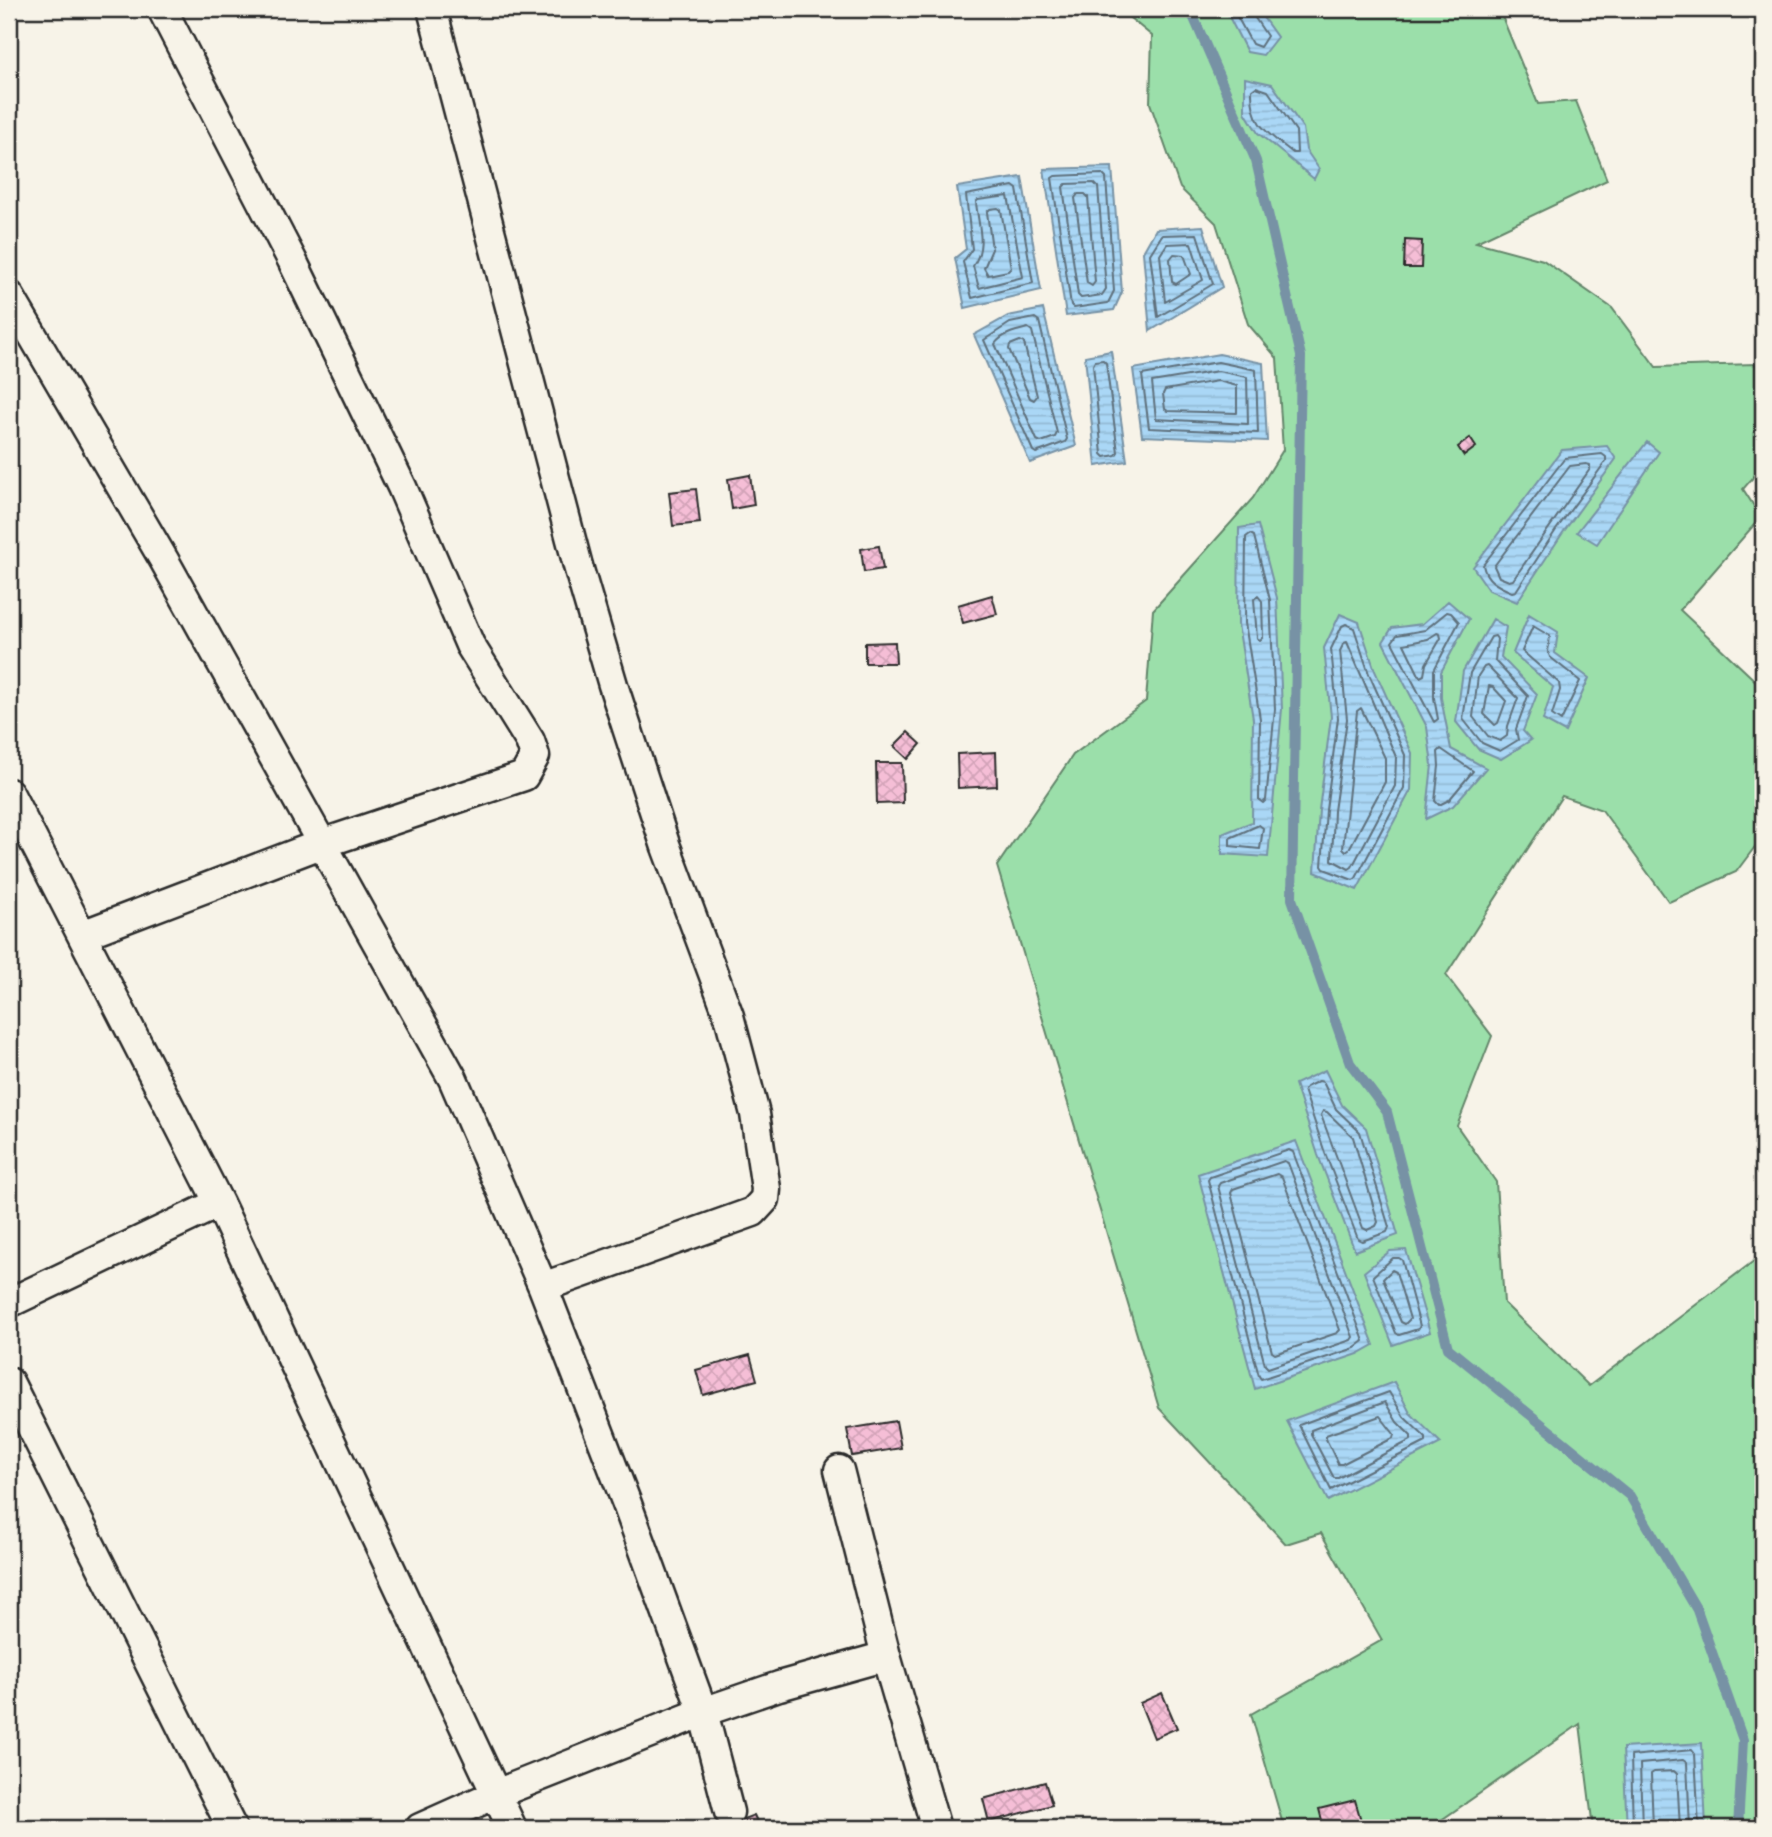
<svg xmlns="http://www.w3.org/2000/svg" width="1772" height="1837" viewBox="0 0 1772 1837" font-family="Kalam,sans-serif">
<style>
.grass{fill:#9bdfaa;stroke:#63856a;stroke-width:2}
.water{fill:url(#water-rules);stroke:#7792a5;stroke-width:2}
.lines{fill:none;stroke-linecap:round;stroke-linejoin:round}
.shore{stroke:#5e707c;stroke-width:2}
.stream{stroke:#7792a5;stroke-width:10}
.building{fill:url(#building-cross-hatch);stroke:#2b2b2b;stroke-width:2}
.minor-casing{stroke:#2b2b2b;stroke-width:33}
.minor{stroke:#f7f3e8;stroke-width:28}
</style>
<defs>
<pattern id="water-rules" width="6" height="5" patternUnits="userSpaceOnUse" patternTransform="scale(1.75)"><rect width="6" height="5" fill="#aad7f6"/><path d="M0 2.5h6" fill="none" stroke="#92b9d3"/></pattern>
<pattern id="building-cross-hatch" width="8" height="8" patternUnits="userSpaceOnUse" patternTransform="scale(1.75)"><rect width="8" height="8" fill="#f5bed6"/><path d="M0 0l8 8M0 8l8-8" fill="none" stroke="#d2a3b8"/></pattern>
</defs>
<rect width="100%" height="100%" fill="#f7f3e8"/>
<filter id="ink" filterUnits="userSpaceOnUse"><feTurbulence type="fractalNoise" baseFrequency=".0143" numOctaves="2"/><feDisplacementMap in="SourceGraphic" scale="14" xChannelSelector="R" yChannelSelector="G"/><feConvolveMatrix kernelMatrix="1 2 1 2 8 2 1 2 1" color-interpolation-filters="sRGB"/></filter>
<g filter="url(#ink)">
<path class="grass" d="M1119,9H1499L1538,104L1576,101L1607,180L1476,242L1543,260L1612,308L1656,367L1755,364L1763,375V466L1743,489L1761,517L1680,610L1763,688V836L1736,872L1669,902L1602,810L1562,796L1446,975L1492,1036L1457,1126L1496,1182L1504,1303L1589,1386L1763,1254V1828H1593L1580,1724L1434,1825L1423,1828H1284L1251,1714L1382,1640L1321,1533L1286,1544L1159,1408L997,866L1073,755L1146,701L1153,610L1253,498L1283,450L1277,358L1248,324L1216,223L1180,188L1150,103L1152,36Z"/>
<path class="water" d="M1225,9H1257L1277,37L1263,55L1247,52Z
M1245,78L1272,84L1303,128L1306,150L1319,169L1314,179L1258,133L1245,112Z
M1112,167L1122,292L1114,310L1066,316L1044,169Z
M1022,177L1041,290L965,308L955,258L966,249L957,187Z
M1203,226L1222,287L1150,331L1143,252L1156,229Z
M1043,309L1076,446L1030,463L974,335L1008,316Z
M1111,351L1127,461L1096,466L1085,356Z
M1219,354L1263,363L1267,441L1142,436L1133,369Z
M1647,442L1659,452L1597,544L1577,532Z
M1607,446L1616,459L1562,534L1517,602L1489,590L1473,567L1562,450Z
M1258,525L1277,598L1282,709L1268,857L1222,854V834L1252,822L1253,719L1238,624L1239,528Z
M1448,601L1469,619L1441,672V698L1451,749L1486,768L1453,806L1426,819L1432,765L1427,727L1383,642L1392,628L1422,624Z
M1340,614L1359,622L1375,671L1412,753L1411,790L1357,890L1315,872L1319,810L1331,717L1324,648Z
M1529,614L1558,632L1555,653L1589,678L1565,732L1543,720L1553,687L1513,653Z
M1493,619L1506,627L1501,657L1537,694L1523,731L1531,740L1501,759L1478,749L1456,722L1463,671Z
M1325,1070L1342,1105L1366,1128L1398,1235L1355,1251L1318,1155L1295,1084Z
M1296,1141L1374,1345L1358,1354L1255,1389L1198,1174Z
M1406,1250L1430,1332L1393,1345L1364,1272L1390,1251Z
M1394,1382L1410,1413L1441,1443L1328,1501L1287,1421Z
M1702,1743L1706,1828H1627L1623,1748Z"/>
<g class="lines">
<path class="shore" d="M1233,9L1252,44L1260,47L1267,36L1253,15L1252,9
M1256,87L1268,91L1296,131L1297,153H1293C1268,133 1251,126 1252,90Z
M1102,174L1106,178L1114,291L1108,303L1074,308L1071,305L1052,178L1055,176Z
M1094,183L1098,187L1106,289L1102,295L1081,298L1078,295L1063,187L1066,184Z
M1013,186L1017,189L1033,283L972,298L963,262L972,249L966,195Z
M1078,194H1085L1088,197L1095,282L1092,286L1087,283L1075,198Z
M1008,196L1023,277L979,288L973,266C987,246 978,225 976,202L978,200Z
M998,208L1001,210L1011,268L1008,271L988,275L984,268L992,249L987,212L990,209Z
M1197,234L1213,284L1158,317L1150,254L1162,235Z
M1191,243L1203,280L1165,302L1160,255L1167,244Z
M1174,254L1184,255L1191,274L1176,284L1172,282L1170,259Z
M1035,318L1039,321L1067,439L1065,442L1036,453L1033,451L984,340L1010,323Z
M1028,328L1032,331L1057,433L1055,437L1041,442L1037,440L995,344C1002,334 1016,331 1028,328Z
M1020,341L1024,343L1037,396L1034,400L1030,398L1009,349L1010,345Z
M1103,360L1106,363L1118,452L1116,455L1105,457L1102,454L1093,365L1095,361Z
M1218,362L1256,370L1258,433L1149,428L1142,375Z
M1218,371L1247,377L1248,424L1156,419L1152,382Z
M1218,381L1237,386V413L1168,411L1165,409L1163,394L1165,390Z
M1602,454L1606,457V461L1556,530L1516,591L1512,592C1498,586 1486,581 1483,565L1565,458Z
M1586,464L1590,465V469L1513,580L1509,581L1499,577L1494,566L1570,466Z
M1250,534L1254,536L1270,600L1275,709L1266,800L1263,803L1259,800L1260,719L1245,623L1246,537Z
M1258,596L1262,601L1263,637L1260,640L1257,638L1254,599Z
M1447,612L1451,613L1459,622L1434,670V698L1438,719L1434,722L1392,642L1397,635L1425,630Z
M1346,624L1354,628L1369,674L1405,755L1404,788L1356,878L1353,880L1324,869L1322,866L1326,810L1338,718L1331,649L1342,626Z
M1533,626L1550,636L1548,652L1550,657L1580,681L1561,721L1552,715L1560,690L1559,683L1522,651Z
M1437,633L1440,634L1441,638L1426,664L1424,675L1420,677L1404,644L1428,639Z
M1495,636L1497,639L1495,661L1528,696L1516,729L1518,740L1500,751L1482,743L1463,719L1470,673L1491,637Z
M1347,642L1396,757L1395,786L1352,867L1349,869L1332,860L1334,811L1347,719L1340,651L1344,643Z
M1487,666L1518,698L1508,726L1507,736L1500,741L1488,736L1473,717L1478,676L1484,667Z
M1489,686L1493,687L1506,701L1498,723L1495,725L1484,714Z
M1361,708L1385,758V782L1349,849L1346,851L1343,848L1357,711Z
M1441,749L1473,771L1449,800L1439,805L1435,801L1439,766L1438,752Z
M1259,825L1263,828L1260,849L1230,846V838Z
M1319,1081L1323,1082L1336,1109L1360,1132L1389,1227L1387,1232L1362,1241L1358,1239L1325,1153L1304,1090L1306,1087Z
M1323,1111L1327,1112L1353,1137L1378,1222L1376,1226L1367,1230L1363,1228L1321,1115Z
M1289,1150L1293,1152L1364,1341L1355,1348L1261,1379L1259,1376L1208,1180L1210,1177Z
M1284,1161L1288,1163L1353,1337L1351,1340L1268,1368L1265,1365L1218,1186L1220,1183Z
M1277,1174L1282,1177L1340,1330L1337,1333L1275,1354L1272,1352L1231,1193L1233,1189Z
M1399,1258L1402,1260L1420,1326L1418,1329L1399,1335L1396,1333L1373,1276L1393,1258Z
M1392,1270L1396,1272L1410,1319L1405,1324L1401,1322L1383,1279Z
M1389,1392L1404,1417L1426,1438V1442L1331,1490L1299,1425Z
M1385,1402L1397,1422L1411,1436V1440L1338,1478H1334L1311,1434V1430Z
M1380,1416L1394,1434L1393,1438L1342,1464H1338L1326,1439V1435Z
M1633,1828L1631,1756L1692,1750L1695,1754L1699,1828
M1642,1828L1640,1764L1683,1760L1687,1763L1690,1828
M1653,1828L1651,1774L1654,1772L1674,1771L1677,1774L1680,1828"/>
<path class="stream" d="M1190,9L1256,161L1301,356L1292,899L1350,1063L1387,1112L1448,1348L1630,1496L1697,1610L1743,1740L1738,1828"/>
</g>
<path class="building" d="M1405,240L1422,241L1421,268H1404Z
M1470,438L1476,447L1464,456L1458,447Z
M750,475L754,505L732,509L728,479Z
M696,489L700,523L673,526L669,492Z
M879,546L883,569L864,572L861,549Z
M992,595L997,614L963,623L958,605Z
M895,642L896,663H865V643Z
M908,732L921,744L908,759L894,746Z
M996,752L997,786L958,788L957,754Z
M876,763H902L903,803L877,804Z
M750,1355L757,1380L703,1395L696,1370Z
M896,1421L901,1448L852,1456L847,1429Z
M1162,1693L1177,1728L1154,1738L1140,1703Z
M1045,1782L1052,1805L989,1822L983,1799Z
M1355,1800L1362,1824L1344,1828H1324L1319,1809Z
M754,1815L760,1828H720Z"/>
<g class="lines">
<defs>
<path id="minor" d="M432,9L578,566L613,685L666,847L729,1016L755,1114L766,1189L765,1199L753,1212L543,1287
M9,295L164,560L453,1079L543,1287L627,1504L703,1712L729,1812
M9,793L219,1203L512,1828
M82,935L321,844L524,776L535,756L530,741L470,645L402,487L292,260L162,9
M9,1303L219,1203
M9,1382L232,1828
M839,1470L886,1656L936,1828
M420,1828L496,1794L703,1712L779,1686L886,1656"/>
</defs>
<use href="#minor" class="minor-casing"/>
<use href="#minor" class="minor"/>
</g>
</g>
<rect width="1772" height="1837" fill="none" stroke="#f7f3e8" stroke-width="35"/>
<rect x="18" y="18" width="1737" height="1802" fill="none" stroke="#2b2b2b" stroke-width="2.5" filter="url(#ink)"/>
</svg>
